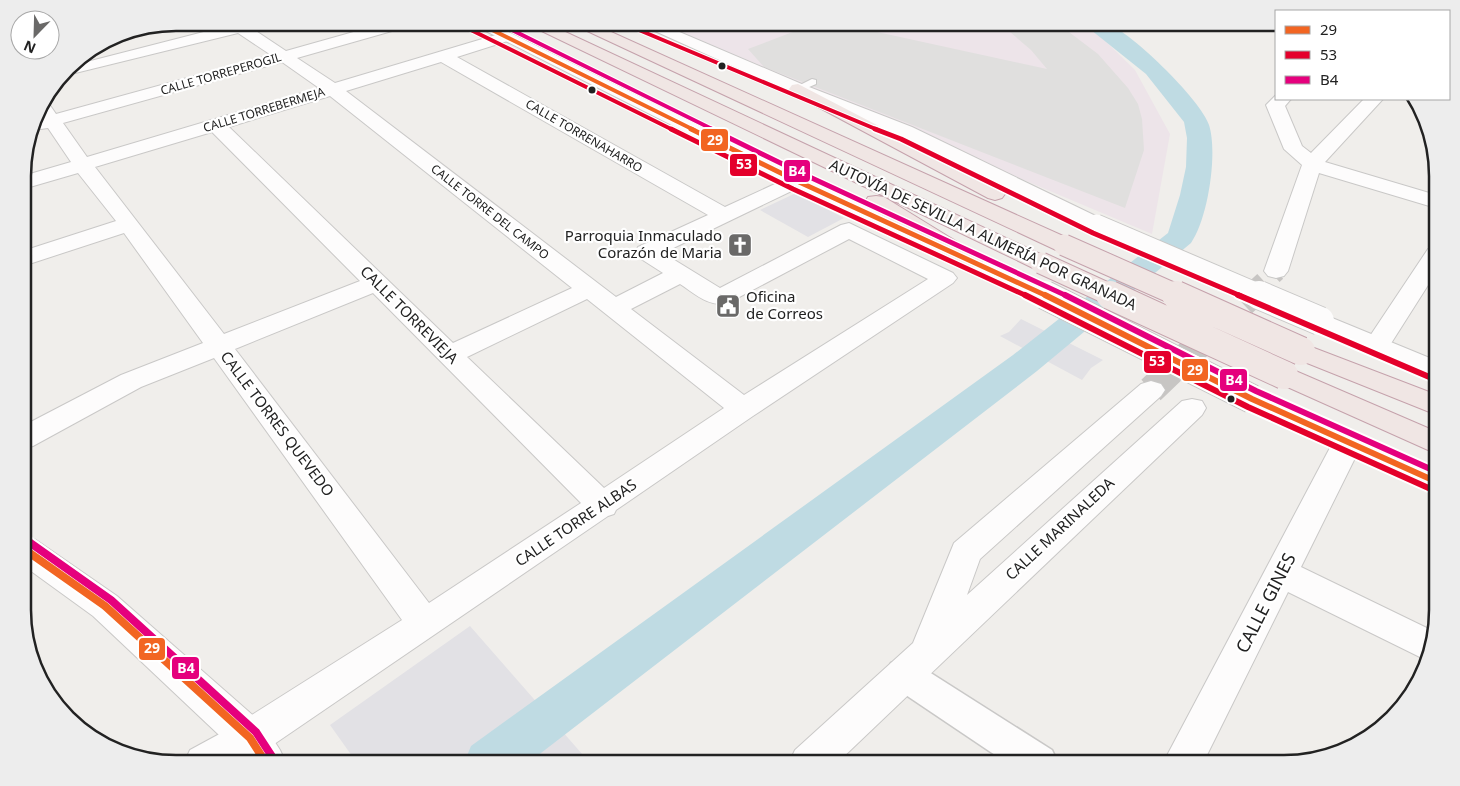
<svg xmlns="http://www.w3.org/2000/svg" width="1460" height="786" viewBox="0 0 1460 786" font-family="'Noto Sans',sans-serif">
<style>
.industrial{fill:#ede4e9}
.parking{fill:#e0dfde}
.plaza{fill:#e2e1e5}
.lines{fill:none;stroke-linecap:round;stroke-linejoin:round}
.canal{fill:#bfdbe3;fill-rule:evenodd}
.minor-tunnel-far1{stroke:#c7c5c3;stroke-width:21;stroke-dasharray:21 11;stroke-linecap:butt}
.minor-tunnel{stroke:#c7c5c3;stroke-width:28;stroke-dasharray:28 14;stroke-linecap:butt}
.service-casing{stroke:#c9c8c7;stroke-width:2}
.pedestrian-casing{stroke:#c9c8c7;stroke-width:3}
.minor-casing{stroke:#c9c8c7;stroke-width:2}
.tertiary-casing{stroke:#c9c8c7;stroke-width:2}
.trunk-casing{stroke:#c5a2ac;stroke-width:2}
.service{fill:#fdfcfc;fill-rule:evenodd}
.pedestrian{fill:#fdfcfc;fill-rule:evenodd}
.minor{fill:#fdfcfc;fill-rule:evenodd}
.tertiary{fill:#fdfcfc;fill-rule:evenodd}
.trunk{fill:#f0e6e4;fill-rule:evenodd}
.tertiary-bridge-far1-casing{stroke:#c9c8c7;stroke-width:23;stroke-linecap:butt}
.tertiary-bridge-casing{stroke:#c9c8c7;stroke-width:30;stroke-linecap:butt}
.trunk-bridge-far1-casing{stroke:#c5a2ac;stroke-width:23;stroke-linecap:butt}
.trunk-bridge-casing{stroke:#c5a2ac;stroke-width:30;stroke-linecap:butt}
.tertiary-bridge-far1{stroke:#fdfcfc;stroke-width:21}
.tertiary-bridge{stroke:#fdfcfc;stroke-width:28}
.trunk-bridge-far1{stroke:#f0e6e4;stroke-width:21}
.trunk-bridge{stroke:#f0e6e4;stroke-width:28}
.bus-1-far3-casing{stroke:#fff;stroke-width:6}
.bus-1-far2-casing{stroke:#fff;stroke-width:8}
.bus-1-far1-casing{stroke:#fff;stroke-width:10}
.bus-1-casing{stroke:#fff;stroke-width:12}
.bus-2-far2-casing{stroke:#fff;stroke-width:6}
.bus-2-far1-casing{stroke:#fff;stroke-width:8}
.bus-2-casing{stroke:#fff;stroke-width:10}
.bus-3-far3-casing{stroke:#fff;stroke-width:6}
.bus-3-far2-casing{stroke:#fff;stroke-width:8}
.bus-3-far1-casing{stroke:#fff;stroke-width:10}
.bus-3-casing{stroke:#fff;stroke-width:12}
.bus-1-far3{stroke:#f26522;stroke-width:4}
.bus-1-far2{stroke:#f26522;stroke-width:5}
.bus-1-far1{stroke:#f26522;stroke-width:6}
.bus-1{stroke:#f26522;stroke-width:8}
.bus-2-far2{stroke:#e4002b;stroke-width:4}
.bus-2-far1{stroke:#e4002b;stroke-width:5}
.bus-2{stroke:#e4002b;stroke-width:6}
.bus-3-far3{stroke:#e5007d;stroke-width:4}
.bus-3-far2{stroke:#e5007d;stroke-width:5}
.bus-3-far1{stroke:#e5007d;stroke-width:6}
.bus-3{stroke:#e5007d;stroke-width:8}
.bus-dot{fill:#222;stroke:#fff;stroke-width:2}
.labels{text-anchor:middle;stroke-width:4.5;stroke-linejoin:round;paint-order:stroke}
.far-street-label{font-size:12px;fill:#222;stroke:#fff}
.street-label{font-size:15px;fill:#222;stroke:#fff}
.poi-label{font-size:15px;fill:#222;stroke:#fff;text-anchor:end}
.near-street-label{font-size:18px;fill:#222;stroke:#fff}
.rim{fill:none;stroke:#222;stroke-width:2.5}
.line-badge{stroke:#fff;stroke-width:2}
.badge-label{font-size:14px;text-anchor:middle;font-weight:bold;fill:#fff}
</style>
<rect width="100%" height="100%" fill="#f0eeeb"/>
<path class="industrial" d="M651,23H1087L1135,70L1170,134L1152,234Z"/>
<path class="parking" d="M816,23H836L1047,69L1031,50L1010,32L995,23H1053L1061,26L1098,54L1128,88L1138,104L1142,119L1144,150L1125,208L764,67L748,49Z"/>
<path class="plaza" d="M796,193L844,218L808,237L760,210Z
M1021,319L1103,360L1091,368L1082,380L1000,336L1009,332Z
M470,626L590,763H357L330,725Z"/>
<g class="lines">
<path class="canal" d="M1081,22C1088,22 1096,21 1103,22C1127,27 1202,101 1209,125C1218,153 1208,219 1191,243L1037,371L528,763H464L471,746L1013,355L1168,233L1180,195L1186,167L1187,138L1184,122L1146,74Z"/>
<path class="minor-tunnel-far1" d="M1249,296L1276,271"/>
<path class="minor-tunnel" d="M1151,390L1251,295"/>
<defs>
<path id="service" d="M812,79L816,80V84L798,92L792,89Z"/>
<path id="pedestrian" d="M903,659L915,663L1052,750L1058,763H1007L891,685L885,674L891,663Z"/>
<path id="minor" d="M225,22H260L258,27L253,29L286,51L389,22H415L413,25L297,58L335,83L499,34H511L513,37L511,40L457,57L725,207L790,177L797,175L804,177L807,181L804,185L663,253L720,288L841,225L849,223L953,273L957,278L953,283L753,416L616,510L614,514L608,516L264,751L241,763H184L190,750L236,725L402,620L214,358L141,387L33,446L23,449V426L121,375L203,343L124,233L23,266V251L116,221L78,173L23,189V176L71,162L48,128L33,130L35,120L41,118L37,113L44,100L47,101L56,114L271,55L238,33L63,76L71,66L227,26ZM282,62L319,88L87,157L63,123ZM441,62L708,215L638,247L635,252L638,257L663,273L616,297L346,91ZM330,96L572,288L453,343L229,127ZM212,132L360,281L224,334L95,167ZM849,239L928,279L744,395L631,309L680,284C694,293 709,308 728,303ZM373,293L581,503L429,603L235,349ZM587,299L724,408L604,488L467,357Z
M1276,95V99H1291L1285,106L1302,146L1311,153L1364,99H1383L1325,162L1436,195V208L1319,173L1288,271L1284,276L1276,278L1268,276L1264,271L1302,165L1284,149L1266,105Z
M1436,247L1437,271L1390,345L1386,351L1377,353L1368,351L1364,345L1428,249Z
M1151,381L1161,384L1165,390L1161,396L980,559L967,595L1182,401L1192,399L1202,401L1206,408L1202,415L837,763H789L795,750L913,643L954,543L1141,384Z
M1348,432L1358,435L1363,442L1301,567L1433,631L1426,660L1288,592L1203,763H1163L1333,442L1338,435Z"/>
<path id="tertiary" d="M468,22H488L804,177L1025,276L1029,281L1025,286L1017,288L1009,286L790,185Z
M635,22H656L804,85L912,127L1104,220L1107,225L1104,230L1096,232L1088,230L898,135L792,93Z
M1320,313L1437,361V380L1311,326L1307,321L1311,316Z
M1252,390L1437,470V493L1242,405L1238,399L1242,393Z
M24,536L36,540L117,596L264,725L280,750L286,763H244L236,751L93,616L24,566Z"/>
<path id="trunk" d="M523,22H544L1049,258L1053,263L1049,268L1041,270L1033,268Z
M568,22H589L1072,240L1075,245L1072,250L1064,252L1056,250Z
M798,84L1002,190L1005,194L1002,198L995,200L988,198L792,93L789,89L792,85Z
M876,196L884,197L980,256L984,261L980,266L972,268L964,266L868,207L865,202L868,197Z
M1301,343L1437,395V415L1292,357L1288,351L1292,345Z
M1284,366L1437,432V454L1274,381L1271,375L1274,369Z"/>
</defs>
<use href="#service" class="service-casing"/>
<use href="#pedestrian" class="pedestrian-casing"/>
<use href="#minor" class="minor-casing"/>
<use href="#tertiary" class="tertiary-casing"/>
<use href="#trunk" class="trunk-casing"/>
<use href="#service" class="service"/>
<use href="#pedestrian" class="pedestrian"/>
<use href="#minor" class="minor"/>
<use href="#tertiary" class="tertiary"/>
<use href="#trunk" class="trunk"/>
<defs>
<path id="tertiary-bridge-far1" d="M1096,225L1262,296
M1017,281L1047,296"/>
<path id="tertiary-bridge" d="M1045,295L1252,399
M1259,295L1320,321"/>
<path id="trunk-bridge-far1" d="M1064,245L1179,296
M1041,263L1113,296"/>
<path id="trunk-bridge" d="M1110,295L1284,375
M1176,295L1301,351"/>
</defs>
<use href="#tertiary-bridge-far1" class="tertiary-bridge-far1-casing"/>
<use href="#tertiary-bridge" class="tertiary-bridge-casing"/>
<use href="#trunk-bridge-far1" class="trunk-bridge-far1-casing"/>
<use href="#trunk-bridge" class="trunk-bridge-casing"/>
<use href="#tertiary-bridge-far1" class="tertiary-bridge-far1"/>
<use href="#tertiary-bridge" class="tertiary-bridge"/>
<use href="#trunk-bridge-far1" class="trunk-bridge-far1"/>
<use href="#trunk-bridge" class="trunk-bridge"/>
<defs>
<path id="bus-1-far3" d="M476,22L694,130"/>
<path id="bus-1-far2" d="M691,129L797,181L1047,296"/>
<path id="bus-1-far1" d="M1045,295L1252,399L1437,482"/>
<path id="bus-1" d="M24,549L105,606L250,738L266,763"/>
<path id="bus-2-far2" d="M471,30L673,130
M639,30L878,130"/>
<path id="bus-2-far1" d="M671,129L793,189L1027,296
M875,129L901,139L1093,233L1241,296"/>
<path id="bus-2" d="M1025,295L1248,407L1433,490
M1238,295L1434,379"/>
<path id="bus-3-far3" d="M496,22L714,130"/>
<path id="bus-3-far2" d="M711,129L801,173L1067,296"/>
<path id="bus-3-far1" d="M1065,295L1256,391L1437,472"/>
<path id="bus-3" d="M29,542L111,600L256,732L273,758"/>
</defs>
<use href="#bus-1-far3" class="bus-1-far3-casing"/>
<use href="#bus-1-far2" class="bus-1-far2-casing"/>
<use href="#bus-1-far1" class="bus-1-far1-casing"/>
<use href="#bus-1" class="bus-1-casing"/>
<use href="#bus-2-far2" class="bus-2-far2-casing"/>
<use href="#bus-2-far1" class="bus-2-far1-casing"/>
<use href="#bus-2" class="bus-2-casing"/>
<use href="#bus-3-far3" class="bus-3-far3-casing"/>
<use href="#bus-3-far2" class="bus-3-far2-casing"/>
<use href="#bus-3-far1" class="bus-3-far1-casing"/>
<use href="#bus-3" class="bus-3-casing"/>
<use href="#bus-1-far3" class="bus-1-far3"/>
<use href="#bus-1-far2" class="bus-1-far2"/>
<use href="#bus-1-far1" class="bus-1-far1"/>
<use href="#bus-1" class="bus-1"/>
<use href="#bus-2-far2" class="bus-2-far2"/>
<use href="#bus-2-far1" class="bus-2-far1"/>
<use href="#bus-2" class="bus-2"/>
<use href="#bus-3-far3" class="bus-3-far3"/>
<use href="#bus-3-far2" class="bus-3-far2"/>
<use href="#bus-3-far1" class="bus-3-far1"/>
<use href="#bus-3" class="bus-3"/>
</g>
<defs>
<symbol id="church-square" viewBox="-11 -11 22 22"><rect x="-9" y="-9" width="18" height="18" rx="4" fill="#6a6968" stroke="#fff"/><path d="M-1.2-6h2.4v3.5h3.3v2.4h-3.3V6h-2.4V-.1h-3.3v-2.4h3.3Z" fill="#fff"/></symbol>
<symbol id="civic-square" viewBox="-11 -11 22 22"><rect x="-9" y="-9" width="18" height="18" rx="4" fill="#6a6968" stroke="#fff"/><path d="M-.6-6.5H3V-4.5H.6V-3L4-1V1h2V6H-6V1h2V-1L-.6-3ZM-1.2 2.5V6h2.4V2.5Z" fill="#fff"/></symbol>
</defs>
<g fill-rule="evenodd">
<use href="#church-square" x="726" y="231" width="28" height="28"/>
<use href="#civic-square" x="714" y="292" width="28" height="28"/>
</g>
<g class="bus-dot">
<circle cx="722" cy="66" r="4.5"/>
<circle cx="592" cy="90" r="4.5"/>
<circle cx="1231" cy="399" r="4.5"/>
</g>
<g class="labels">
<g class="far-street-label">
<text transform="translate(221 74) rotate(-16)" y="4">CALLE TORREPEROGIL</text>
<text transform="translate(264 110) rotate(-17)" y="4">CALLE TORREBERMEJA</text>
<text transform="translate(584 136) rotate(30)" y="4">CALLE TORRENAHARRO</text>
<text transform="translate(490 212) rotate(38)" y="4">CALLE TORRE DEL CAMPO</text>
</g>
<g class="street-label">
<text transform="translate(983 235) rotate(25)" y="5">AUTOVÍA DE SEVILLA A ALMERÍA POR GRANADA</text>
<text transform="translate(409 315) rotate(45)" y="5">CALLE TORREVIEJA</text>
<text transform="translate(277 424) rotate(53)" y="5">CALLE TORRES QUEVEDO</text>
<text transform="translate(576 523) rotate(-34)" y="5">CALLE TORRE ALBAS</text>
<text transform="translate(1060 529) rotate(-43)" y="5">CALLE MARINALEDA</text>
</g>
<g class="poi-label">
<text x="722" y="241">Parroquia Inmaculado<tspan x="722" dy="17">Corazón de Maria</tspan></text>
<text x="746" y="302" text-anchor="start">Oficina<tspan x="746" dy="17">de Correos</tspan></text>
</g>
<g class="near-street-label">
<text transform="translate(1266 603) rotate(-63)" y="6">CALLE GINES</text>
</g>
</g>
<path d="M0 0H1460V786H0ZM176 31H1284A145 145 0 0 1 1429 176V610A145 145 0 0 1 1284 755H176A145 145 0 0 1 31 610V176A145 145 0 0 1 176 31Z" fill="#ededed" fill-rule="evenodd"/>
<path class="rim" d="M176 31H1284A145 145 0 0 1 1429 176V610A145 145 0 0 1 1284 755H176A145 145 0 0 1 31 610V176A145 145 0 0 1 176 31Z"/>
<g class="line-badge">
<rect x="700" y="128" width="29" height="24" rx="5" fill="#f26522"/>
<rect x="729" y="153" width="29" height="24" rx="5" fill="#e4002b"/>
<rect x="783" y="159" width="28" height="24" rx="5" fill="#e5007d"/>
<rect x="1143" y="350" width="29" height="24" rx="5" fill="#e4002b"/>
<rect x="1181" y="358" width="28" height="24" rx="5" fill="#f26522"/>
<rect x="1219" y="368" width="29" height="24" rx="5" fill="#e5007d"/>
<rect x="138" y="637" width="28" height="24" rx="5" fill="#f26522"/>
<rect x="171" y="656" width="29" height="24" rx="5" fill="#e5007d"/>
</g>
<g class="badge-label">
<text x="715" y="145">29</text>
<text x="744" y="169">53</text>
<text x="797" y="176">B4</text>
<text x="1157" y="366">53</text>
<text x="1195" y="375">29</text>
<text x="1234" y="385">B4</text>
<text x="152" y="653">29</text>
<text x="186" y="673">B4</text>
</g>
<rect x="1275" y="10" width="175" height="90" fill="#ffffff" stroke="#a7a7a7"/>
<rect x="1285" y="26" width="25" height="8" fill="#f26522" stroke="#a7a7a7"/>
<text x="1320" y="35" font-size="15" fill="#222222">29</text>
<rect x="1285" y="51" width="25" height="8" fill="#e4002b" stroke="#a7a7a7"/>
<text x="1320" y="60" font-size="15" fill="#222222">53</text>
<rect x="1285" y="76" width="25" height="8" fill="#e5007d" stroke="#a7a7a7"/>
<text x="1320" y="85" font-size="15" fill="#222222">B4</text>
<g transform="translate(35 35) rotate(203)"><circle r="24" fill="#ffffff" stroke="#a7a7a7"/>
<path d="M0-4L9 19L0 12L-9 19Z" fill="#6a6968"/>
<text y="-8" font-size="14" font-weight="bold" text-anchor="middle" fill="#222222">N</text>
</g>
</svg>
